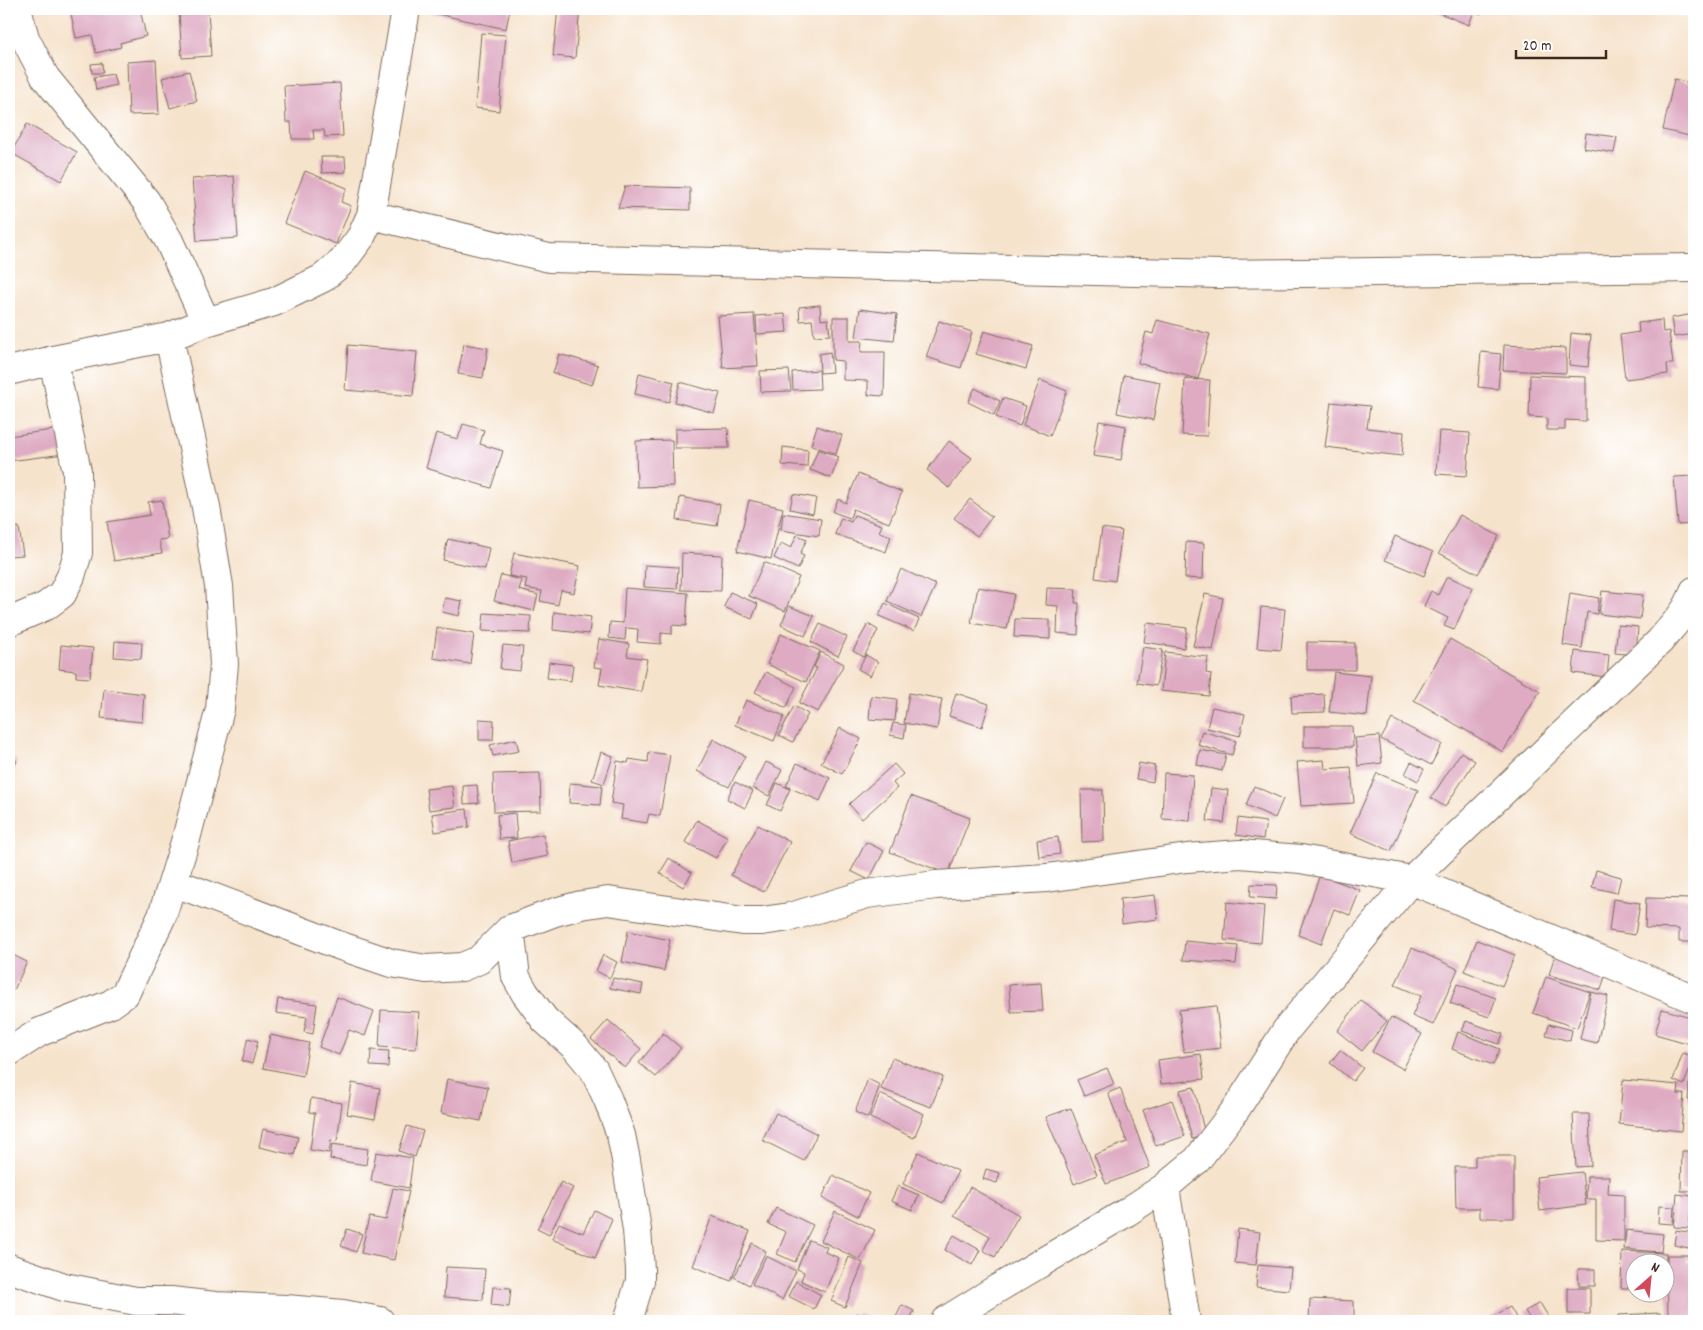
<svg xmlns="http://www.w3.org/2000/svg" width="1703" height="1330" viewBox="0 0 1703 1330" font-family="Dekko,sans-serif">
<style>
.building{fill:#deabc3}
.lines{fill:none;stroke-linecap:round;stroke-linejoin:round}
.minor-casing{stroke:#7c6b5b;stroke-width:30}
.minor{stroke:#fff;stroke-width:28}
</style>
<rect width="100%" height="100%" fill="#fff"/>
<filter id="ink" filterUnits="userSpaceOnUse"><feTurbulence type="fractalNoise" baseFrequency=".02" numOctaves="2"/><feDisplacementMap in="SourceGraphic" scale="10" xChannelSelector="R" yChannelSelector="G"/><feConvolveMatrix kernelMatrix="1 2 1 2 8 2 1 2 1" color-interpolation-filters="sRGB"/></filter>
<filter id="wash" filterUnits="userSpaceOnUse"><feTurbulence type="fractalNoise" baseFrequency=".0096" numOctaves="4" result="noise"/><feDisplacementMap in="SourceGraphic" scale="20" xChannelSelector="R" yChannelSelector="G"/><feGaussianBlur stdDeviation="1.12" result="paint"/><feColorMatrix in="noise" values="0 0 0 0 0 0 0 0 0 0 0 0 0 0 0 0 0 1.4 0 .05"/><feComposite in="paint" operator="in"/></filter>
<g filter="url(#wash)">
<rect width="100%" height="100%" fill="#f6e3cc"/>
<g id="blocks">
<path class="building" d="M70,9H134V10L140,9L146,36L120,43L121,47L96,53L92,35L76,38Z
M429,9H510L506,29L428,12Z
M558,9H580L575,58L553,56Z
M1432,9H1483L1481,14L1474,11L1469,25L1432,10Z
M208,10L211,56L182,58L179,12Z
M481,33L506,35L499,111L475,108Z
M156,60L159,114L129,115L127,62Z
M102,63L103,73H92L91,64Z
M189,71L197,101L170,108L162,78Z
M113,74L116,85L96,90L94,77Z
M1674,79L1694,84V137L1663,130Z
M340,83L343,136L325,137L324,130H313L314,139H292L291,122H286L284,86Z
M27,124L77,152L61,181L11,153Z
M1586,133L1617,137L1614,153L1584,148Z
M321,157H345L346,172L322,173Z
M305,171L347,188L341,202L351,206L336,244L284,223Z
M234,176L238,238L197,241L192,179Z
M625,186L690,188V210L618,208Z
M820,305L821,320L828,319L830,335L814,336L812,320L800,321L799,307Z
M860,309L897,314L894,341L856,337Z
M754,314L758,366L723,368L718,316Z
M785,314L787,332L757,334L756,316Z
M1694,314V334L1674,337L1671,318Z
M833,317H849V341H862L861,352H885L884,396L868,395V381L843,380V361L833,360Z
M1157,320L1210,334L1198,379L1138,363L1146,332L1153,334Z
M1662,320L1663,332L1669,331L1673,364H1667L1668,374L1625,379L1620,335L1639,332L1638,323Z
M939,321L972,332L961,368L926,357Z
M984,331L1033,346L1026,369L976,354Z
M1571,333L1591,335L1588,367L1569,365Z
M464,344L488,348L483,378L458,374Z
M348,345L417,352L413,396L345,390Z
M1504,345L1566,348V373L1503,370Z
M830,352L832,372L820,373L819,354Z
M1481,352L1501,354L1498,389L1478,387Z
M559,354L598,365L592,385L553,373Z
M789,370L791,391L761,392L760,371Z
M819,370L820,389L793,390L792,372Z
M639,373L674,382L669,402L635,394Z
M1124,375L1160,382L1153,420L1117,413Z
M1530,375L1586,377V421L1565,420V430H1547V418L1529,417Z
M1185,379L1210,380L1207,436L1182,435Z
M1040,380L1067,391L1050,436L1023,425Z
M680,382L720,393L714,413L675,402Z
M975,388L1000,401L994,415L968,402Z
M1003,398L1026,406L1020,426L996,417Z
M1331,402L1370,406L1367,428L1404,432L1402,456L1325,447Z
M1099,421L1126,426L1121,460L1093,456Z
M463,424L484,430L480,444L503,451L491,488L426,468L436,433L458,439Z
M817,426L842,435L836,454L811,445Z
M728,428L729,448H675V429Z
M60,429L64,454L9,461V436Z
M1439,431L1470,433L1467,476L1436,474Z
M672,440L673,486L637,487L636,441Z
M949,441L972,458L949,488L927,470Z
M783,447L808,450L807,467L782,465Z
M818,449L839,457L831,478L810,470Z
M858,474L902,492L889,523L853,509L850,518L833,512L838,499L846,503Z
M1694,476V524L1678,525L1674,477Z
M793,494L816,498L813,514L790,509Z
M680,497L720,504L717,526L677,520Z
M970,499L992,517L977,536L954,518Z
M162,500L168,539L159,540L162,553L114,561L107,522L150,515L148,502Z
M749,500L783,508L771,559L737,551Z
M783,513L821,519L819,536L781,530Z
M854,515L882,525L879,532L891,536L886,552L835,534L841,518L851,522Z
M1460,515L1499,536L1478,574L1439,553Z
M19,527L23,555L9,556V528Z
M1102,528L1122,531L1115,581L1095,578Z
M797,535L807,539L800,554L804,556L798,569L774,558L781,543L791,548Z
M1395,536L1433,552L1424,576L1385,560Z
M448,539L489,548L485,569L443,560Z
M1186,542L1204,543L1203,579L1185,578Z
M514,553L580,566L574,593L561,590L558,605L540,601L542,591L525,588L527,579L509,576Z
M682,553L722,555L721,591L681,590Z
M764,562L799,577L785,611L749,596Z
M645,565L678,567L677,589L644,587Z
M901,569L936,585L921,617L887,601Z
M501,575L522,580L519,590L538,595L534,611L494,601Z
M1447,576L1473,588L1454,630L1444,626L1448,618L1424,606L1431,591L1438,595Z
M978,587L1014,594L1007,629L971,623Z
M625,588L688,593L686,626L672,625V634L661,633V644L637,642L638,629L626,628L625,640L609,638L610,622L623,623Z
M1047,588L1076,589L1075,603H1079L1078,635L1057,633L1058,606L1046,605Z
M1602,591L1643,595L1640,619L1599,614Z
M730,592L758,604L752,619L724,607Z
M1570,593L1599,598L1597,614L1587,612L1582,648L1563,645Z
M1205,594L1223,598L1213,650L1193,646Z
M445,598L462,601L459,616L442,612Z
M885,603L919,619L914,631L879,616Z
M789,606L814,616L805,636L781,625Z
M1261,607L1285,609L1281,650L1257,648Z
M554,612L591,617L589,634L553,630Z
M484,613L531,616L530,633L482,631Z
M1015,619L1050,620V639L1014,637Z
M1147,623L1187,628L1184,648L1144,642Z
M820,624L847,637L838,656L811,642Z
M868,624L878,630L864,657L853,651Z
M1618,625L1638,627L1636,655L1615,653Z
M437,628L474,634L470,664L433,658Z
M781,634L820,651L806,682L767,664Z
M599,639L629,644L627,656L647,659L641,692L599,685L602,668L594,667Z
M1450,639L1540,691L1503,752L1414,700Z
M115,641L142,643L141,659L114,657Z
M1307,642L1355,643V670H1307Z
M61,645L93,648L90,678L76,677V671L59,669Z
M503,645L523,647L520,671L500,669Z
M1143,647L1163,650L1156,686L1137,683Z
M1575,651L1609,655L1607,677L1573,673Z
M821,652L844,664L818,712L799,703L817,668L814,667Z
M1165,652L1208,657L1206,673L1211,674L1209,696L1161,691Z
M866,655L878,662L870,676L858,669Z
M549,662L573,665L571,681L547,678Z
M766,672L796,687L786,708L755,692Z
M1334,672L1371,676L1367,716L1329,712Z
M104,689L144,694L142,722L101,718Z
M909,693L942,699L937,729L904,723Z
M956,693L989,704L982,727L949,716Z
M1324,694L1325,712L1292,713L1291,696Z
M871,696L897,699L895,721L869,719Z
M746,700L784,716L774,741L735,725Z
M794,706L808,714L793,742L779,735Z
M1212,707L1245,714L1240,736L1207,728Z
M479,719L494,720L493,740H479Z
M1392,719L1442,744L1431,765L1381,739Z
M893,723L906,725L904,738L890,735Z
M1304,726H1352L1353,747H1304Z
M840,728L861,739L842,774L821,763Z
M1202,731L1236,741L1232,755L1198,745Z
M1379,736L1382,763L1358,766L1355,738Z
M516,739L519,751L493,756L490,745Z
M713,739L745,756L729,787L697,771Z
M1200,750L1226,755L1222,771L1197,765Z
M601,752L613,756L604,784L592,780Z
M649,752L670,755L660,816L649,814L647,823L621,819L623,805L611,803L617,761L628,763L629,759L648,762Z
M1461,752L1475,761L1445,807L1431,798Z
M9,756L17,761L9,777Z
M1324,760L1325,769L1351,767L1354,803L1301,806L1297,762Z
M766,762L782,770L769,796L753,788Z
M1411,762L1424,769L1418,781L1405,774Z
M797,763L830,778L820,801L786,786Z
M1139,763L1155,766L1153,782L1136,779Z
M894,764L903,774L893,783L897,788L862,819L849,804Z
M540,773L541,811L494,812L493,774Z
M1164,773L1193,775L1190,821L1162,819Z
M1377,773L1418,790L1391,851L1350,833Z
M735,782L753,791L745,808L727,799Z
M570,783L602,786L600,805L569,803Z
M777,783L790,789L780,811L767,805Z
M477,785L479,803L464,804L463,786Z
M452,786L455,807L429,810L426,789Z
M1254,786L1283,799L1275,818L1246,805Z
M1211,788L1228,790L1224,823L1207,821Z
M1081,790H1103L1104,841L1082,842Z
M911,796L970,818L948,874L890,852Z
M467,809L469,827L435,832L432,814Z
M515,813L517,838L499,839L497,815Z
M1238,818L1266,822L1263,839L1236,835Z
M697,820L728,837L716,858L685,842Z
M758,825L790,842L764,892L731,875Z
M543,834L548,856L512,863L508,841Z
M1058,837L1060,854L1039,857L1037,840Z
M866,842L884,851L869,880L851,871Z
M669,858L692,873L683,887L660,873Z
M1596,870L1621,877L1617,893L1592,887Z
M1320,875L1360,890L1350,915L1334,909L1321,944L1298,935Z
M1251,884L1277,885L1276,899L1250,897Z
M1155,895L1158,919L1122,924L1120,899Z
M1646,898L1694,899V942H1679V929L1645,928Z
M1613,899L1640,903L1635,935L1609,931Z
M1227,902L1264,906L1261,943L1224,940Z
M628,931L670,940L664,971L622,962Z
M1477,940L1515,955L1502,986L1464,971Z
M1185,941L1238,946L1236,964L1183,960Z
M1412,948L1458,969L1433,1025L1412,1016L1421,996L1395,985Z
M1556,951L1608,966L1601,990L1549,975Z
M9,953L27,962L14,990L9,987Z
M603,955L617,962L610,978L596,971Z
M1546,977L1590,992L1577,1028L1533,1013Z
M613,978L643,984L641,994L610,988Z
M1041,983L1043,1011L1011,1012L1009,985Z
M1457,984L1496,998L1489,1017L1450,1003Z
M1591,992L1608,996L1597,1043L1580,1039Z
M337,997L374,1011L365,1036L349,1030L339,1055L319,1047Z
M278,999L317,1004L313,1034L304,1032L307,1017L276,1013Z
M1361,1000L1387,1021L1362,1051L1337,1031Z
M1216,1006L1221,1048L1184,1052L1179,1010Z
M1662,1009L1694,1018V1045L1655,1034Z
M381,1010L419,1012L416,1049L379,1047Z
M1391,1017L1422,1034L1403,1069L1372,1052Z
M608,1020L641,1049L625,1068L591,1039Z
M1466,1021L1503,1034L1499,1044L1462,1031Z
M1549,1024L1572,1030L1570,1041L1546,1035Z
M1458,1032L1500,1049L1493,1065L1452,1049Z
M663,1033L681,1048L656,1077L639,1063Z
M270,1035L309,1043L303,1076L263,1068Z
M248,1038L258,1041L252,1064L242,1061Z
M371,1050L389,1051L388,1067L370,1066Z
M1340,1050L1363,1068L1353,1081L1330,1063Z
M1683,1053L1694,1057L1684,1085L1673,1080Z
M1201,1054L1204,1079L1161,1084L1158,1060Z
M892,1058L943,1077L931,1107L881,1089Z
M1107,1068L1114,1084L1084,1096L1077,1080Z
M447,1079L488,1087L481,1121L441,1113Z
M868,1079L880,1085L868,1118L855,1112Z
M1623,1080L1679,1085L1678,1094H1684L1681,1131L1619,1124Z
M352,1083L380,1088L375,1119L347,1114Z
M1689,1084L1694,1085V1101L1688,1100Z
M1194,1087L1205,1135L1192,1139L1180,1090Z
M1120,1088L1150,1167L1106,1184L1094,1155L1127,1142L1108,1093Z
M880,1094L924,1114L914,1138L870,1118Z
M311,1098L342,1103L337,1141L331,1140L329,1153L310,1150L315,1113L309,1112Z
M1172,1100L1185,1136L1156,1146L1143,1110Z
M1071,1108L1097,1175L1074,1184L1046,1117Z
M776,1113L817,1134L804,1161L762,1140Z
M1573,1114H1589L1591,1166L1576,1167Z
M407,1126L423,1131L415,1157L399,1151Z
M263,1129L298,1137L294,1155L259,1147Z
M332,1144L368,1149L366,1165L330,1159Z
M1682,1151H1694V1191H1681Z
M376,1152L413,1158L409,1188L371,1181Z
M918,1152L958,1171L943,1203L903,1184Z
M1475,1156H1514V1218H1480V1208H1456L1455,1167H1475Z
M986,1169L1000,1173L997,1183L983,1179Z
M1582,1172L1586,1205L1540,1211L1536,1177Z
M833,1175L869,1193L858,1216L822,1198Z
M1587,1176H1609L1608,1194L1624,1195V1241L1596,1240V1199H1586Z
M561,1182L573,1188L549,1235L537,1229Z
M898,1186L919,1195L912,1210L891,1201Z
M970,1187L1019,1215L995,1257L983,1250L990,1236L954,1216Z
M393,1188L409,1191L394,1260L361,1253L369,1217L386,1220Z
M1677,1194L1692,1196L1689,1228L1674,1227Z
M1659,1206L1674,1207L1673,1224L1658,1223Z
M776,1208L813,1225L795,1262L777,1254L786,1232L768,1224Z
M594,1210L612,1219L595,1258L552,1239L559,1223L583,1233Z
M835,1211L875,1230L860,1260L821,1241Z
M712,1216L750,1231L731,1281L693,1266Z
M347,1229L362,1234L356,1252L341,1246Z
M1238,1229L1260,1232L1256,1265L1235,1263Z
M1626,1230L1663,1234L1661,1252L1624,1249Z
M1676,1230L1694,1233V1249L1674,1245Z
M954,1235L980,1250L972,1265L945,1250Z
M809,1240L827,1247L825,1252L839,1258L825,1292L801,1281L804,1272L797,1269Z
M752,1243L766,1251L749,1285L734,1277Z
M1622,1251L1666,1253V1262H1636V1288H1621Z
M1667,1255H1688L1687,1263H1694V1321H1668Z
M766,1256L796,1271L782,1300L752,1284Z
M849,1257L863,1263L845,1307L831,1301Z
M1258,1265L1291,1268L1289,1290L1256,1287Z
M446,1267L485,1269L483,1300L444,1297Z
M1578,1269H1595V1286H1579Z
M796,1281L821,1295L814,1309L788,1296Z
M493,1287L511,1288L509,1307L491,1305Z
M1568,1288H1590V1314H1568Z
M1310,1299L1354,1301V1321H1309Z
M1540,1303L1551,1321H1531L1525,1311Z
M902,1305L914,1311L909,1321H894Z
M1510,1307L1518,1321H1484Z
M857,1313L875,1321H854Z
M1660,1313L1661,1321H1619V1315Z
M1614,1318V1321H1591V1320Z"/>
</g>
</g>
<g filter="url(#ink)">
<use href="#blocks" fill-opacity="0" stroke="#7c6b5b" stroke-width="1"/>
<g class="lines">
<defs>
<path id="minor" d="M17,9L25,38L45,77L146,201L169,241L206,322
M371,215L549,258L1220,274L1694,268
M9,371L53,360L169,337L206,322L274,302L323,278L343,261L361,237L371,215L406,9
M9,622L46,606L62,594L71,576L78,553L77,471L53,360
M173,882L338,945L391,963L426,969L462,967L479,960L510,929L555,912L581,905L608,901L743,921H762L790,917L867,894L936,885L1047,878L1187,858L1240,854L1301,859L1411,880L1694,999
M510,929L516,977L525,993L545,1020L575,1047L594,1070L608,1100L621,1135L626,1160L637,1230L640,1269V1281L628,1321
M9,1052L40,1032L111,1004L125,994L162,916L186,839L220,709L224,664L219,586L206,507L169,337
M1165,1187L1186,1321
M9,1268L64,1287L136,1301H171L215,1306L286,1309L343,1314L380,1321
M945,1321L995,1290L1127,1212L1165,1187L1197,1160L1236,1109L1287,1029L1411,880L1660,641C1673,625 1688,611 1694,591"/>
</defs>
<use href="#minor" class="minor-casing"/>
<use href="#minor" class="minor"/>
</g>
</g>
<rect width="1703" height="1330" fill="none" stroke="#fff" stroke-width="30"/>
<g transform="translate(1650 1278) rotate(27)"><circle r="24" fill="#ffffff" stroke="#b1aaa5"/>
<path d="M0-4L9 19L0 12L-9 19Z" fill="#d1495b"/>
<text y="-8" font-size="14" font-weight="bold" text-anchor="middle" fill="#3b2a1e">N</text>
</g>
<path d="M1516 50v8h90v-8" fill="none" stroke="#3b2a1e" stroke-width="2.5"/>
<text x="1523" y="50" font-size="15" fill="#3b2a1e" stroke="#ffffff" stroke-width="4" paint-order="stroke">20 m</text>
</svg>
